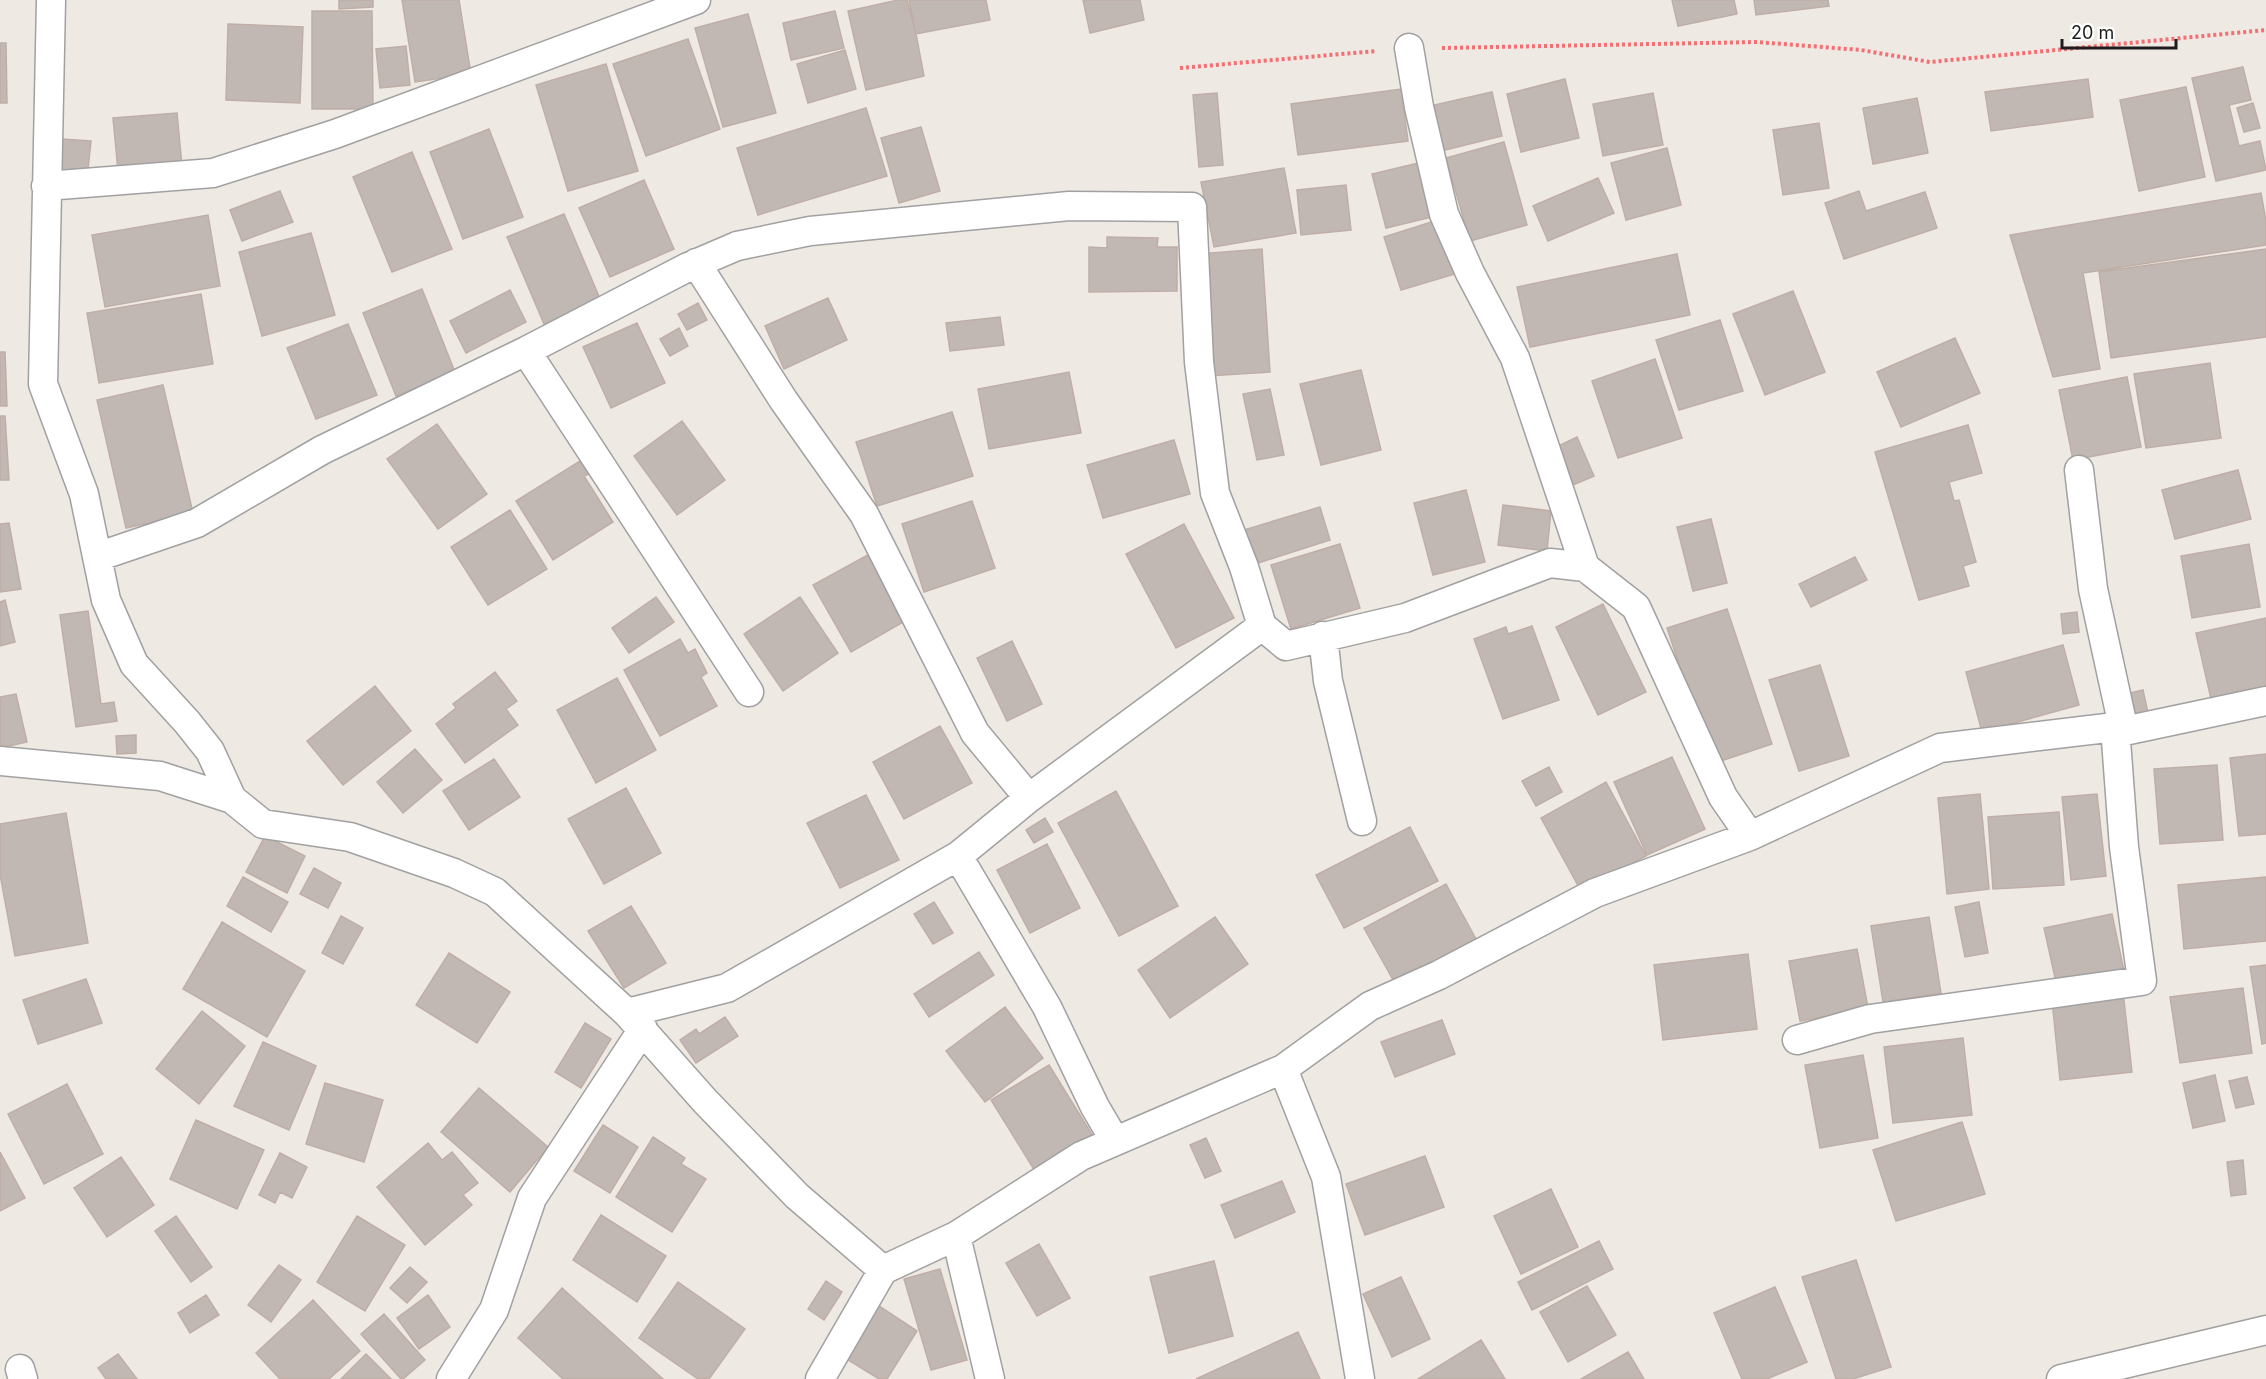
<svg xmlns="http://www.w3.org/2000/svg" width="2266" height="1379" viewBox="0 0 2266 1379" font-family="Inter,sans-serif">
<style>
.building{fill:#c2b8b3;stroke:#bfaea7;stroke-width:1.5}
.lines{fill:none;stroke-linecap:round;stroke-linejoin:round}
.street-casing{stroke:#a1a1a1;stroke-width:31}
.path{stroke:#f36f73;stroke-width:4;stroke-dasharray:3 3;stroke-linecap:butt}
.street{stroke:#fff;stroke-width:28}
</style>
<rect width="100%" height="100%" fill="#eee9e3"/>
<path class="building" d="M339,0H373V7L339,9Z
M402,0H459L471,74L415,82Z
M898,0H907L916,34L924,76L866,90L848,11Z
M909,0H986L990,20L916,34Z
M1083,0H1140L1144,20L1090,33Z
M1672,0H1734L1737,14L1678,26Z
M1754,0H1828L1829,6L1756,15Z
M312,11H372L373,109H312Z
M835,11L844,48L791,60L783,23Z
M748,14L776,113L723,127L695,28Z
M228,24L303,27L300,103L226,100Z
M688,39L720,129L646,156L613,64Z
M0,43H6L7,103H0Z
M406,46L410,85L380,88L376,49Z
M845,50L856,89L808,103L797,64Z
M606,64L638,171L568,191L536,85Z
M2243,67L2251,100L2229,105L2239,146L2260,141L2266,170L2216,181L2192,78Z
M1565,79L1579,138L1521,152L1507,94Z
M2088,79L2093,117L1991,131L1985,92Z
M2186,87L2205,177L2139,191L2120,100Z
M1401,89L1408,141L1298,155L1291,104Z
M1492,92L1502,136L1441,151L1430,106Z
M1217,93L1223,165L1199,167L1193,95Z
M1653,93L1663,145L1603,156L1593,104Z
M1917,98L1928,153L1873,164L1863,108Z
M2253,103L2260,128L2244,132L2237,108Z
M866,108L887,176L758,215L737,148Z
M177,113L182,166L118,171L113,118Z
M1819,123L1829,188L1783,195L1773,130Z
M921,127L940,191L899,203L881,138Z
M489,129L523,217L463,239L430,152Z
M62,139L91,141L87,179L59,177Z
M1504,142L1527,225L1470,241L1446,158Z
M1667,148L1681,205L1626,220L1611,163Z
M412,152L452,249L392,272L353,177Z
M1423,162L1436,216L1386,228L1372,174Z
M1284,168L1296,233L1214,247L1201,182Z
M1598,178L1614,213L1548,241L1533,206Z
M644,180L674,249L610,277L579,208Z
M1346,185L1351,230L1301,235L1297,190Z
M280,191L293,222L242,241L230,210Z
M1859,191L1866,211L1925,192L1937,228L1844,259L1825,203Z
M2261,193L2266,221V245L2083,273L2100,369L2053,377L2010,235Z
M564,214L601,301L544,324L507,237Z
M208,215L220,286L105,307L92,235Z
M1441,219L1458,273L1401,290L1384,237Z
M311,233L335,315L262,336L239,252Z
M1107,237L1158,238L1157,247H1177V291L1089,292V247L1107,248Z
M1262,249L1270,372L1208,376L1199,254Z
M2266,249V337L2111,358L2099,272Z
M1677,254L1690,315L1530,347L1517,287Z
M422,289L455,372L396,396L363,313Z
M510,290L526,322L466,353L450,321Z
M1793,291L1825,372L1765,395L1733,314Z
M201,294L213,364L99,383L87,313Z
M828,298L847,340L784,369L765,326Z
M698,303L707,320L687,330L678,314Z
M1000,317L1004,345L950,351L946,323Z
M1720,320L1743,391L1679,410L1656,340Z
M637,323L665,383L611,408L583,347Z
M348,324L377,395L316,419L287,348Z
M679,328L688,346L670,356L660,339Z
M1955,338L1980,393L1901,427L1877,372Z
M0,352H5L7,406H0Z
M1655,359L1682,438L1618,458L1592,381Z
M2210,363L2221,438L2146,448L2134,374Z
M1361,370L1381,450L1321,465L1300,384Z
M1069,372L1081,433L989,449L978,389Z
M2127,377L2141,447L2073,460L2059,390Z
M163,385L193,513L126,528L97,400Z
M1270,389L1284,455L1257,460L1243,394Z
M952,412L973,476L877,506L856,442Z
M0,416H5L9,480H0Z
M682,421L725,480L677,515L634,456Z
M437,424L487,494L438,529L387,459Z
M1968,425L1982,473L1949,482L1954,501L1959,500L1976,562L1963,566L1969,586L1919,600L1875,452Z
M1577,437L1594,476L1573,485L1556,447Z
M1174,440L1190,494L1103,518L1087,465Z
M580,461L589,474L584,476L613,522L553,560L516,501Z
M2238,470L2251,519L2175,539L2162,490Z
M1466,490L1485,562L1433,575L1414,503Z
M972,501L995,568L924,592L902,524Z
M1503,505L1551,511L1547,551L1498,545Z
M1320,507L1330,540L1255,564L1244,530Z
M510,510L547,569L488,605L451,547Z
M1711,519L1727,583L1693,591L1677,527Z
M9,523L21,589L0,592V524Z
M1184,524L1234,618L1176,648L1126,554Z
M1340,544L1360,608L1291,629L1271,565Z
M2249,544L2260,607L2192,618L2181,556Z
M875,551L912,617L851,652L813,585Z
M1855,557L1867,580L1811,607L1799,584Z
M656,597L674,622L629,653L612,628Z
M800,597L838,653L783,691L744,634Z
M5,600L15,642L0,646V602Z
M1603,604L1646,692L1598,715L1556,627Z
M1727,609L1772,744L1712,764L1667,628Z
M88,611L101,704L114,702L117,721L76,727L60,615Z
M2077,612L2079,632L2063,634L2061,614Z
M2266,618V687L2211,699L2196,633Z
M1532,626L1559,700L1503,719L1474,639L1506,627L1508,634Z
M680,639L688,653L695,649L707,673L701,677L717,706L660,736L624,670Z
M1012,641L1042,704L1007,721L977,658Z
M2063,645L2079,705L1982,732L1966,672Z
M1820,665L1849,756L1799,771L1769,680Z
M495,672L517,701L506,709L518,725L465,763L436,724L456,708L453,704Z
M617,678L656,750L596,783L557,710Z
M375,686L411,731L343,785L307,741Z
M2143,690L2148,713L2132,716L2126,694Z
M16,694L27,742L0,748V697Z
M940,726L972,783L904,819L873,762Z
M136,735V753L117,754L116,736Z
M415,749L442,780L403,813L377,782Z
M2266,754V834L2239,836L2230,758Z
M1672,757L1705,829L1647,855L1614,782Z
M494,759L520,797L469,830L443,791Z
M2217,765L2223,840L2160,844L2154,769Z
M1549,767L1562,792L1536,806L1522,781Z
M1606,782L1646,856L1581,891L1541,818Z
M626,788L661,853L604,884L568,819Z
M1116,791L1178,906L1119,936L1058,823Z
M1980,794L1989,889L1947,894L1938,798Z
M2097,794L2106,876L2071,880L2062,797Z
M866,795L899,860L840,888L807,823Z
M2059,812L2064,885L1993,889L1988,817Z
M66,813L88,943L15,956L0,874V824Z
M1045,818L1053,832L1034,843L1026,830Z
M1410,827L1438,881L1344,928L1316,875Z
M265,836L305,856L287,893L246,872Z
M1047,844L1080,908L1030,933L997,870Z
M314,868L341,883L328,908L300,894Z
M243,877L288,902L271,932L227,906Z
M2266,877V941L2184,949L2178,885Z
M1446,884L1477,941L1396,985L1364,928Z
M934,902L953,933L933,944L914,914Z
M1979,902L1988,953L1965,957L1955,907Z
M631,906L666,963L624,988L588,931Z
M2112,914L2125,976L2058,991L2044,928Z
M341,916L363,928L343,964L322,953Z
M1215,917L1248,964L1170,1018L1138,970Z
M1929,917L1941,993L1883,1002L1871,926Z
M222,922L305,971L267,1037L183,989Z
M1857,949L1868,1008L1800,1021L1789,961Z
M979,952L994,975L929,1017L914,994Z
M449,953L510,992L477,1043L416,1005Z
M1748,954L1757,1029L1663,1040L1654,965Z
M2266,965V1043L2262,1044L2250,967Z
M86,979L102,1023L38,1044L23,1000Z
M2243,988L2252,1053L2180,1063L2170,997Z
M2123,992L2132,1072L2060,1080L2052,1000Z
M1005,1007L1043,1058L985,1102L946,1051Z
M202,1011L245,1046L199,1104L156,1069Z
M725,1017L738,1036L696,1063L680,1040L696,1029L699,1034Z
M1442,1020L1455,1054L1395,1077L1381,1042Z
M585,1023L611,1039L581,1088L555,1072Z
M1963,1038L1972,1115L1893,1123L1884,1047Z
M263,1042L316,1066L289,1130L234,1106Z
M1863,1055L1878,1138L1820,1148L1805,1065Z
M1049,1065L1096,1141L1038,1176L991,1100Z
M2215,1075L2225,1121L2193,1128L2183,1083Z
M2247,1077L2254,1104L2236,1108L2229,1081Z
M325,1083L383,1100L364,1162L306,1144Z
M67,1084L103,1154L44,1184L8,1114Z
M479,1088L548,1147L510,1192L441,1132Z
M196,1120L264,1150L237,1209L170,1179Z
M1962,1122L1985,1194L1896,1221L1873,1150Z
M603,1125L638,1147L610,1193L574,1171Z
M653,1137L685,1158L681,1164L706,1179L672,1232L616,1197Z
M1206,1138L1221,1171L1205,1178L1190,1145Z
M428,1143L442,1160L452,1152L478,1183L463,1195L472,1205L425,1245L377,1187Z
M0,1152L25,1198L0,1211Z
M280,1153L307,1167L292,1198L280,1192L275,1203L259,1195Z
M1425,1156L1444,1207L1365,1235L1346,1184Z
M121,1157L154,1205L107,1237L74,1188Z
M2243,1160L2246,1194L2231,1196L2227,1162Z
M1282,1181L1295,1212L1235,1238L1221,1205Z
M1551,1189L1578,1247L1521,1274L1494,1216Z
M601,1215L666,1256L637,1302L573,1260Z
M176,1216L212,1267L191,1282L155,1231Z
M357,1216L405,1245L365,1311L317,1282Z
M1599,1241L1613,1269L1532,1310L1518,1282Z
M1039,1244L1070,1298L1037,1316L1006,1263Z
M1856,1260L1891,1367L1853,1379H1836L1802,1277Z
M1214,1261L1233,1336L1169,1353L1150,1277Z
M279,1265L301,1280L271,1322L248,1305Z
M410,1267L427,1282L407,1303L390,1288Z
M940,1269L967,1360L931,1370L904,1279Z
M1401,1277L1430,1339L1392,1357L1363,1294Z
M826,1281L842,1292L824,1320L808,1309Z
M678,1282L745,1329L709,1379H698L639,1338Z
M1587,1286L1616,1335L1568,1362L1540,1312Z
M1775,1287L1807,1362L1767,1379H1742L1714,1313Z
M562,1288L663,1379H563L518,1338Z
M206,1295L219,1315L190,1333L178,1313Z
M428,1295L450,1327L419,1349L397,1318Z
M313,1300L360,1351L329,1379H280L256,1353Z
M879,1306L917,1331L887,1379H879L845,1358Z
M384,1314L425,1360L403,1379H401L361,1334Z
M1298,1332L1320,1379H1196Z
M1481,1340L1505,1379H1418Z
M1628,1352L1644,1379H1581Z
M118,1354L137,1379H106L98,1368Z
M366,1354L391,1379H341Z"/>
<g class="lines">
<defs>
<path id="street" d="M51,0L43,384L84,494L106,600L134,664L187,722L210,751L232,799
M1409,48L1419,107L1444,214L1470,273L1515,358L1585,567
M46,186L213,173L335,134L696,0
M696,263L784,401L864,514L975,733L1029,798
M526,351L749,692
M2079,470L2093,589L2124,731
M97,557L197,523L322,450L526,351L688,267L737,246L810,231L1069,206L1192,207L1199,362L1215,493L1244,567L1262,626
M1323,636L1328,681L1362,821
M0,761L160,776L232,799L263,824L350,837L454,873L495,892L627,1013L705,1101L797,1196L883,1270L956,1236L1081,1156L1283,1069L1370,1006L1439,975L1595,893L1750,836L1940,748L2115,727L2124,731L2266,701
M958,856L1047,1007L1095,1107L1115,1141
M627,1013L727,988L958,856L1029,798L1262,626L1286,646L1405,618L1550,563L1585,567L1636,607L1723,797L1750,836
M1797,1040L1870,1019L2142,981L2124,847L2115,727
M1283,1069L1326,1177L1360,1379
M956,1236L990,1379
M20,1369L23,1379
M451,1379L494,1310L532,1198L643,1029
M820,1379L883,1270
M2061,1379L2266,1330"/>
</defs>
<use href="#street" class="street-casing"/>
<path class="path" d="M1442,48L1757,42L1861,50L1930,62L2266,30
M1180,68L1377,51"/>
<use href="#street" class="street"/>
</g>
<path d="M2062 39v9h114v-9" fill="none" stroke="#1d1d1d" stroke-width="3"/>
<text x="2071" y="39" font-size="18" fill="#1d1d1d" stroke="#ffffff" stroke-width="4.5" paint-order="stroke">20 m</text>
</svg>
